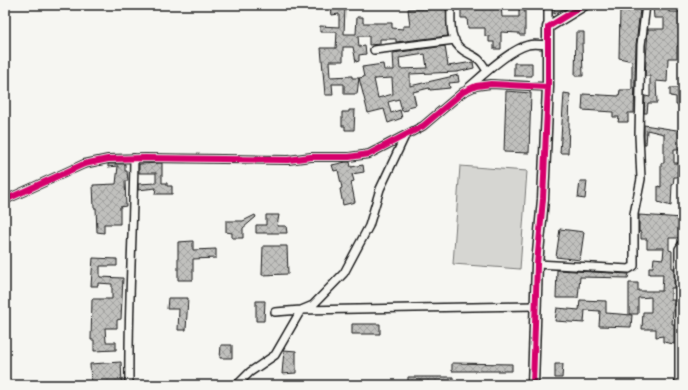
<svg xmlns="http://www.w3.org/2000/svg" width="688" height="390" viewBox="0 0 688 390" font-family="Delius,sans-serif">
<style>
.park{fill:#d6d6d2;stroke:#797977}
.building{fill:url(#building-cross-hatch);stroke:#1c1c1c;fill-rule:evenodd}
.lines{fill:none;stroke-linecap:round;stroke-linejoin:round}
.street-casing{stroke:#1c1c1c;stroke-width:10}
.secondary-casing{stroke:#1c1c1c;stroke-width:13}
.street{stroke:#f6f6f2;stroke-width:7}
.secondary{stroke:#f6f6f2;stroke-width:10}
.cycleway-casing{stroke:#f6f6f2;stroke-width:8}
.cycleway{stroke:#d6006c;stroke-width:6}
</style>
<defs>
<pattern id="building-cross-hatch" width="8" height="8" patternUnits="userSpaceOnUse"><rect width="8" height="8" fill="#c0c0bd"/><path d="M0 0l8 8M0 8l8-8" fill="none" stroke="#a4a4a2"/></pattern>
</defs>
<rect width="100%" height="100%" fill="#f6f6f2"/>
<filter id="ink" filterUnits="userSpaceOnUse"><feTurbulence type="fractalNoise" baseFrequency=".025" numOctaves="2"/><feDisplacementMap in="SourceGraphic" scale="8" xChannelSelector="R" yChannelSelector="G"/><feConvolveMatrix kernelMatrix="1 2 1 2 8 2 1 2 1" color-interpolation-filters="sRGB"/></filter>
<g filter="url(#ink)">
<path class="park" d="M460,166L527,171L520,269L453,264Z"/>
<path class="building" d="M330,5L345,6L344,34H356L357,17H363V23H392V28L403,29V26H410L408,9L446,8L448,36L396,42V39H380V44L369,45V36H358L359,47L365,46L366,54L359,55V61L356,62L353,47H343V61H329L330,77L352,76V78H359L357,94H344V84H332L333,95H325L321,48H336L337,32H320V26L339,27V14L332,15Z
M461,5H501L502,17H519V10H525V35H519V33L501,32V49H494V42H489V36H485V28H468L467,18H461Z
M554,5H572L554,14Z
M657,5H669V12H683V46H677V58H668L667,82L656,81L657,103H648L647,113H644L645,96L650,97V76H645L648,29H664V18H654L653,6Z
M620,9H640L636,45L634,113H628V122H618L619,117H613V112L582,110L583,94L619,96L620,90H632V61L619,58Z
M576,32H584V43H582L583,76H575Z
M445,46L448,66L473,62L474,68L457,72L410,74V86L458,75L459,82L449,83L450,88L430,90L429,88L413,92L416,105L408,107V110L402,111L399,99L388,102L391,113L400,110L402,118L388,123L384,109L368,113L359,78L364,77L362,67L383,64L384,70H394L393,53ZM425,54L427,68L400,69L399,58ZM392,78L393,94L378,98L374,79Z
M514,63H532V76H514Z
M670,88H683V105H676V97L670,96Z
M506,91L531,93L529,153L504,152Z
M564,93L570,94L568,153H560Z
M349,110H355L354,130H345V126H342V112H349Z
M644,125L683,131V149H674V163H678L677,177H674L673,185H672L671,206L658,202V186L661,187V163H664V134L647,130L646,144H644Z
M346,162H350L351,167L363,165L364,172L352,174L354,181L351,182L355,202L343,205L340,189L342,188L338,170L334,171L332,165Z
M162,163V183H167V186H172V194H155L156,188L138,190V184L156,183V173H139V164Z
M108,164H125V171H127L128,181H125L126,206L120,207V224H104V233L97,232L96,208H94L93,185L116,184L118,166L108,167Z
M580,181H587L585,199L578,198Z
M255,215L256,217L243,228V238H232V233L226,232V221H243Z
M266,215H279L277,226H286L287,233H256V225H266Z
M639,215L683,218V231H680V238H669V250L672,251V268H674V288H671V300H674L672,324H674V344L663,342V336L656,337V329H642L643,312H651V297L638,298V314H629V283H638V291H662L663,274H649V267H653L654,258L663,259L664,248H647V239H641V232H639Z
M560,229L584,232L580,260L556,257Z
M193,241V250L216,249V258L193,259V280H178V242Z
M263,246H287L288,274L262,275Z
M93,258L117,259V266H100V277L123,278L121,319L117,320V328H105L106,342H116V350L94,351V340H91L92,299H112V284L98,283V286H91Z
M557,270L629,274L628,278L580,277L578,298H556Z
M168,298H188L186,330H178L179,309H167Z
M580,300L606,301V313L632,315L631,327L599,326L600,311L585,310L584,323L555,321L557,308L579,310Z
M256,301H265L264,321H256Z
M352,324H380V334H352Z
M221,345H232V358H220Z
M284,350L296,351V373L282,374Z
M121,362L122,384L91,385L90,364Z
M452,363L512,364V371H452Z
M555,364H563L562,378H555Z
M408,377H453V385H408Z"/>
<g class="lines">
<defs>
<path id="street" d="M451,5C451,21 448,41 464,51C478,59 478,56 487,71
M548,27V5
M374,50L455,40
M469,87C483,75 511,49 528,45C534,43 541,45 547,45
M5,200L84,164L108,159L145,158L288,160L311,157H349L369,154L423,126L463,92L476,86L491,84L548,87
M537,264L629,269L634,266V214L641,179L639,135L641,45L646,5
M275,312L301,310L536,306
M129,385C128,309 133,234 134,158
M237,385L250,372L275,355L301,310L313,305L344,273L369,226L380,189L405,136
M679,385V249L683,243"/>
<path id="secondary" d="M533,385L537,264L543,199L548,87V27L584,5"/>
</defs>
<use href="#street" class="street-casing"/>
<use href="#secondary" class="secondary-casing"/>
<use href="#street" class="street"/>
<use href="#secondary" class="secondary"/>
<defs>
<path id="cycleway" d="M5,200L84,164L108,159L145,158L288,160L311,157H349L369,154L423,126L463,92L476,86L491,84L548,87
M533,385L537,264L543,199L548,87V27L584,5"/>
</defs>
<use href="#cycleway" class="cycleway-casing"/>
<use href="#cycleway" class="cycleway"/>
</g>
</g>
<rect width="688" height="390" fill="none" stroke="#f6f6f2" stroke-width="20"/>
<rect x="10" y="10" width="668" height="370" fill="none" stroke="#1c1c1c" stroke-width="1.5" filter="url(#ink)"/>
</svg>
